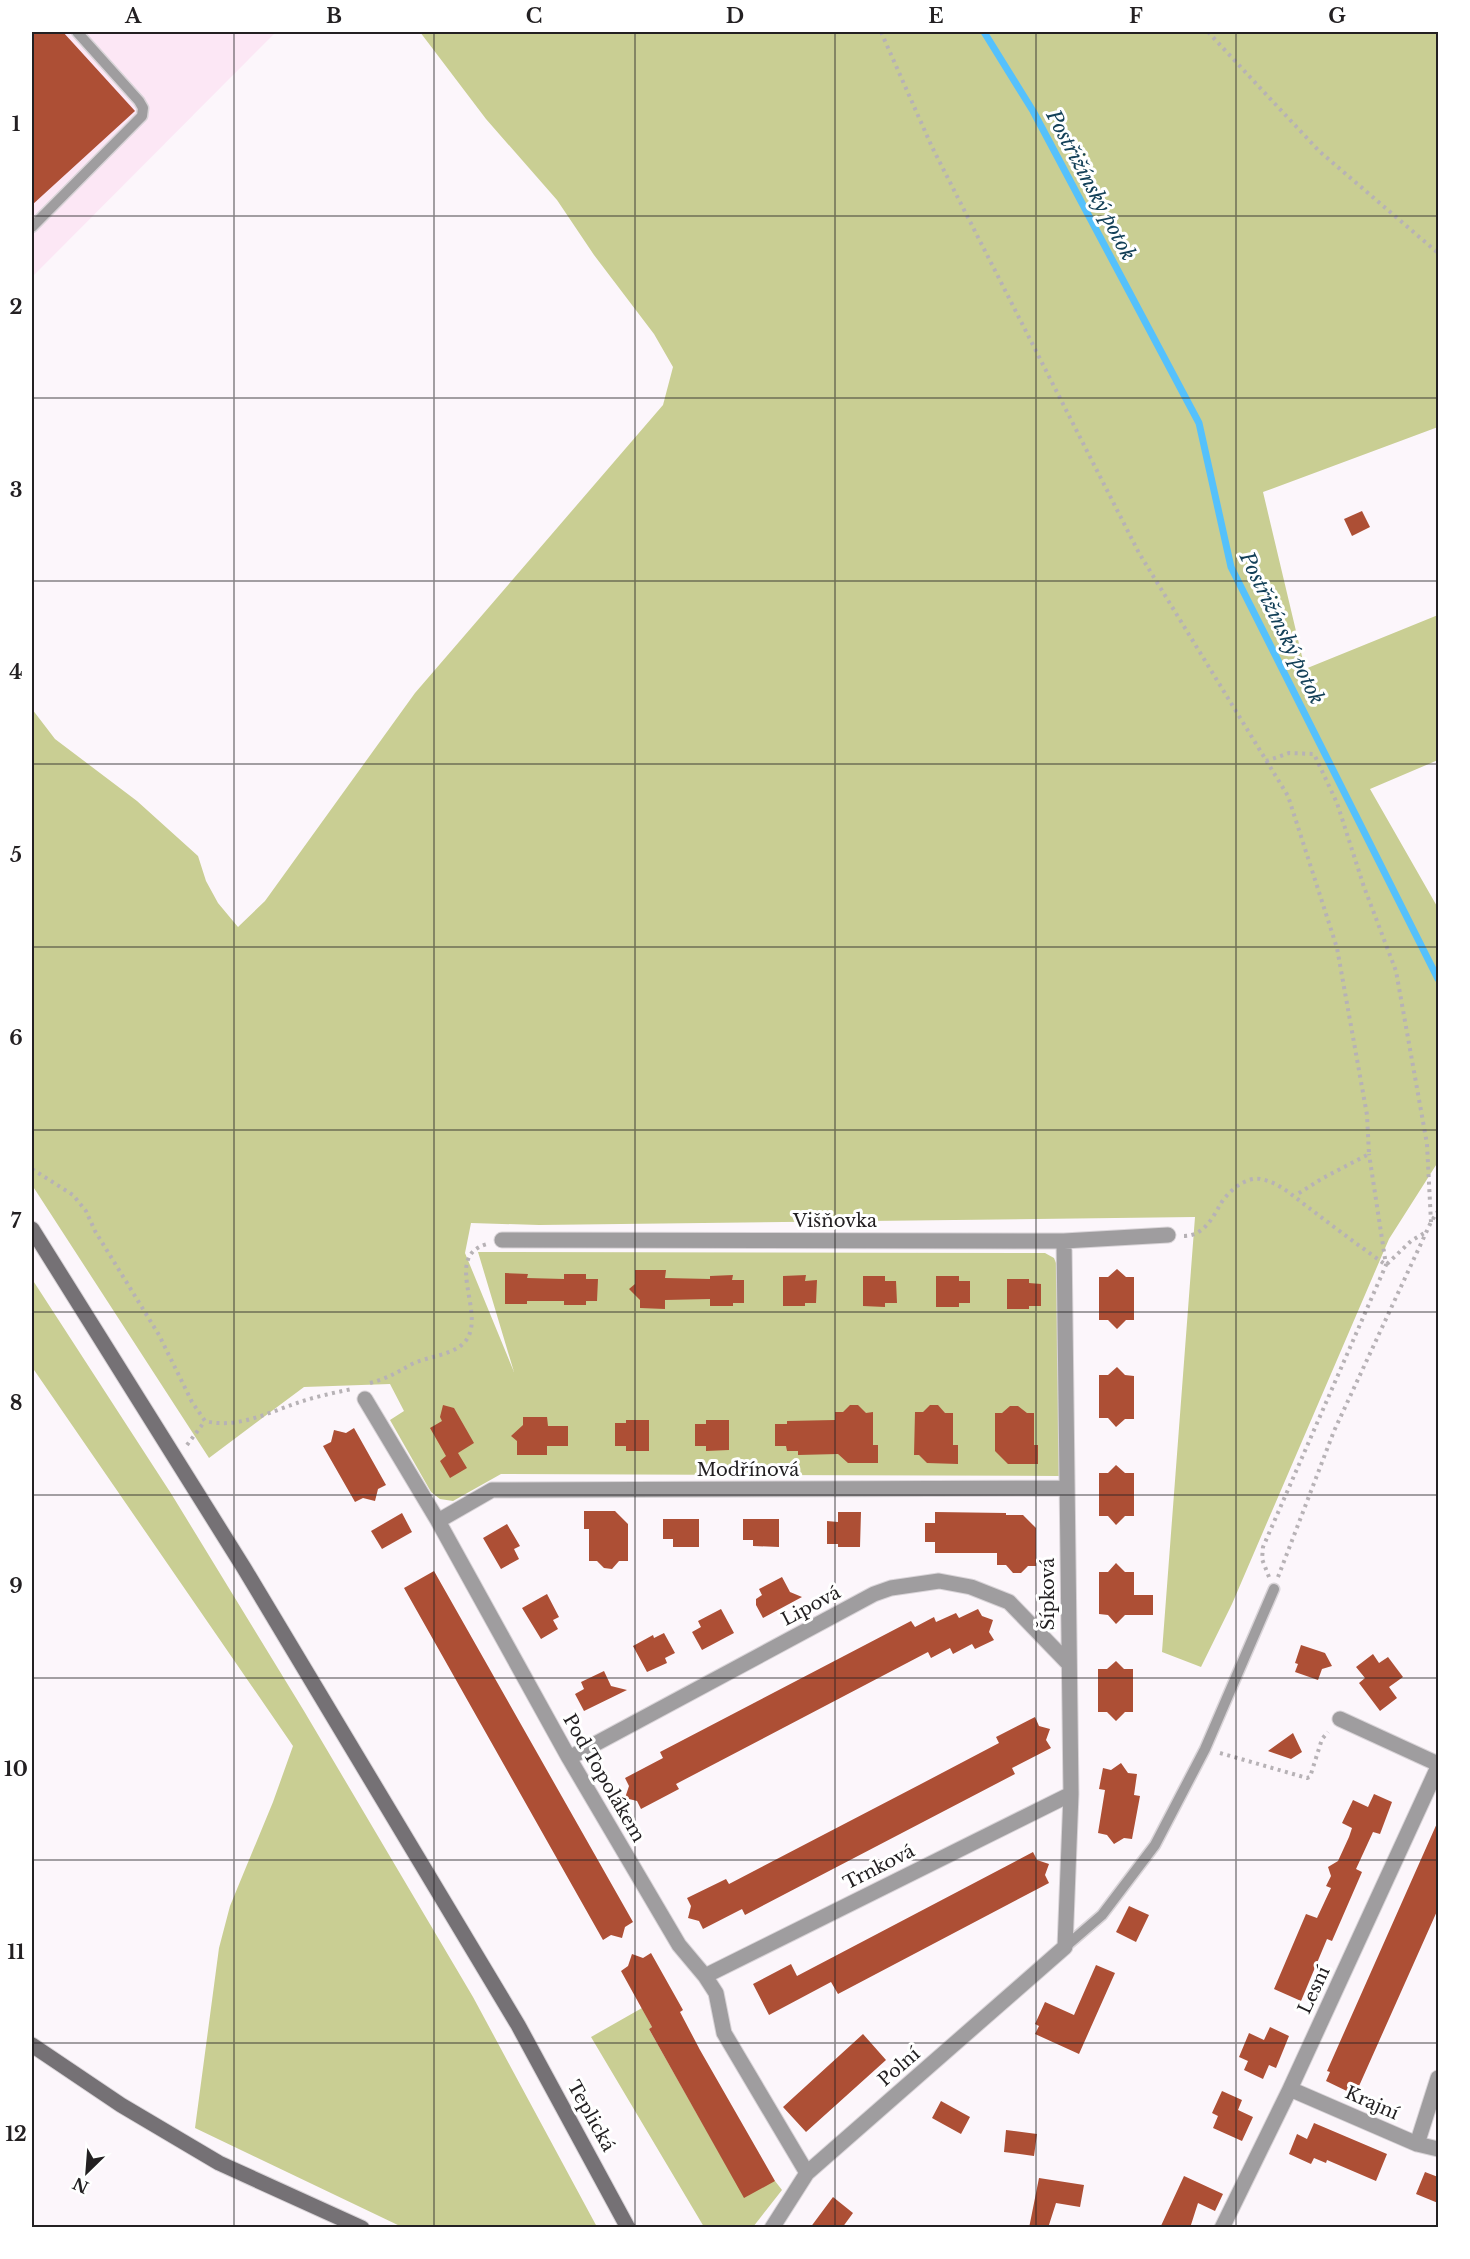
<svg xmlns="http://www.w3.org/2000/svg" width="1470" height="2259" viewBox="0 0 1470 2259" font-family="'Libre Baskerville',serif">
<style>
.industrial{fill:#fce7f5}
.green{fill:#c9ce93}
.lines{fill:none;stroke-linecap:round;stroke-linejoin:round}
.stream{stroke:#55c1fc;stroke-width:7}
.building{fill:#ad4f35}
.service-casing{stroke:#d9d4d8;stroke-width:13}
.minor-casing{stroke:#d9d4d8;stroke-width:17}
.secondary-casing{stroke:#d9d4d8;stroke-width:17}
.path{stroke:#b7b2b6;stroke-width:4;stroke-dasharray:3 4.5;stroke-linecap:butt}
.service{stroke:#9f9d9f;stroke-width:10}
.minor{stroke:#9f9d9f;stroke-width:15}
.secondary{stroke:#757175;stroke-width:15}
.grid{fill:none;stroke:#232022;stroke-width:1.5;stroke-opacity:0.55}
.labels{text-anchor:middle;stroke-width:6;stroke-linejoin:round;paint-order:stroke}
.street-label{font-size:18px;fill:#232022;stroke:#fff}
.water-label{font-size:20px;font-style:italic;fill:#134058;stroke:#fff}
.neatline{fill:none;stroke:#232022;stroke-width:2}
.grid-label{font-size:20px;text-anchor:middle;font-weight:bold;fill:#232022}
</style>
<rect width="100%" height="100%" fill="#fcf6fb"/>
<path class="industrial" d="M32,32H276L32,277Z"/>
<path class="green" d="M420,32H1438V427L1263,492L1305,669L1438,615V760L1370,789L1438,908V1162L1389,1239L1232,1604L1201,1667L1162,1652L1195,1217L539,1225L471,1223L465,1253L514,1372L478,1252L1045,1253L1054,1258L1058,1268L1060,1476L501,1474L453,1501L440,1499L431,1492L390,1420L404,1411L390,1384L304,1387L209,1458L32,1185V709L55,739L137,801L198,856L206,881L218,903L238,927L265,901L415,693L663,405L673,367L654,334L594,255L557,200L486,119Z
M32,1279L172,1495L304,1711L473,1997L597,2227H402L195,2128L219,1948L230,1906L273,1802L293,1746L32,1367Z
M642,2008L652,2027L649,2029L734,2179L775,2181L782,2190L753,2227H704L591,2037Z"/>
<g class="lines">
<path class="stream" d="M984,32L1033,111L1199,423L1231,567L1438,979"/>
</g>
<path class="building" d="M32,32H63L135,111L32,205Z
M1362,511L1370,527L1352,536L1344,519Z
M1117,1269L1126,1277H1134V1320H1126L1117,1329L1108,1320H1099V1277H1108Z
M635,1270H666L665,1278L710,1279V1276L733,1275L732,1280H744V1303H733V1306H710V1299L665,1300V1309L640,1308V1300L629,1289L635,1284Z
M505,1273L528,1274L527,1278L564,1279V1274H586V1279H598L597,1301H586V1305H564V1301H527V1304H505Z
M806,1275L805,1281L817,1280L816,1303H805V1306H783V1276Z
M863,1276H885V1281H896L897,1303H885V1307L863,1306Z
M936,1276H959V1281H970V1303H959V1307H936Z
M1007,1279H1029V1283L1041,1284V1306H1029V1309H1007Z
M1117,1367L1125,1375L1134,1376V1419H1125L1116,1427L1108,1418H1099V1375H1108Z
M443,1405L454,1408L474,1443L458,1453L467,1468L450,1478L440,1461L446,1456L430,1428L442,1421L440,1417Z
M850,1405H858L866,1413L873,1412V1445H878V1463H848L838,1454L798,1455V1451H787L786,1446H775V1424H787V1421L835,1420V1412H843Z
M930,1405H938L945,1413H953V1445H958V1464L927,1463L919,1455H914L915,1412H923Z
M1010,1406H1018L1027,1413H1034V1445H1038V1464H1008L995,1451V1413H1002Z
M523,1417H547L548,1426H568V1446H547V1455H517V1441L511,1436L523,1425Z
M626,1420H649V1451H626V1446H615V1423H626Z
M706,1420H729V1450L706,1451V1446H695V1424H706Z
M354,1428L386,1485L378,1489L375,1501L363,1498L355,1502L323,1446L331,1442L334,1430L346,1433Z
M1116,1465L1125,1473H1134V1516H1125L1116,1525L1108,1516H1099V1473H1108Z
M584,1511H615L628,1524V1561H619L612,1569L604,1568L597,1561H589V1529H584Z
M838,1512H861L860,1547H838V1544H827V1521L838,1522Z
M935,1512L1006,1513V1515H1023L1036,1528V1566H1028L1021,1573H1013L1006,1565H997V1553H935V1542H925V1523H935Z
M402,1513L412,1532L382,1549L371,1531Z
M663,1519H699V1547H673V1539H663Z
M743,1519H779V1547L753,1546V1540H743Z
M507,1524L520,1546L514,1549L519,1559L501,1569L483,1538Z
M1116,1563L1125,1572H1134V1595H1153V1615H1125L1116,1624L1108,1615L1099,1614V1572H1108Z
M434,1571L633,1922L625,1927L622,1938L611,1935L603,1940L404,1588Z
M782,1577L790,1592L802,1597L763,1618L756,1605V1599L762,1595L759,1589Z
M547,1594L559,1617L553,1620L558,1629L541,1639L522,1608Z
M721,1609L734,1633L702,1650L692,1632L701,1627L698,1621Z
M978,1609L982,1616L993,1620L989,1632L994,1640L975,1649L972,1644L953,1654L950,1648L931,1658L928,1652L676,1784L679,1789L641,1809L637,1801L625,1798L629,1786L625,1778L663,1758L660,1752L911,1621L915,1627L934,1617L936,1622L956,1613L959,1618Z
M664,1633L675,1653L665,1658L667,1663L647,1672L633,1646L653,1635L654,1638Z
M1301,1645L1325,1653L1332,1666L1322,1669L1318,1680L1295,1672L1298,1664L1295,1663Z
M1373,1654L1379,1663L1388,1657L1403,1677L1389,1687L1397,1698L1380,1711L1359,1683L1365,1678L1356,1667Z
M1116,1661L1124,1669H1133V1712H1125L1116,1721L1107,1712H1098V1669H1107Z
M604,1671L611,1686L627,1690L584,1711L575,1694L584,1689L581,1682Z
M1035,1717L1039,1726L1050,1729L1046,1740L1051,1748L1012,1768L1015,1774L745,1915L742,1909L703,1929L699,1921L688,1918L691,1906L687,1898L726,1879L729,1884L921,1784L999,1743L996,1737Z
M1293,1733L1302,1752L1291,1759L1268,1751Z
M1121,1763L1128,1773L1137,1774L1134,1795L1140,1796L1132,1839L1124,1838L1114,1844L1107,1835L1098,1833L1105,1790L1099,1789L1103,1768L1111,1770Z
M1374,1794L1392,1802L1380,1834L1373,1832L1356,1869L1362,1872L1332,1941L1327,1939L1301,2001L1274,1989L1306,1914L1317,1918L1331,1888L1326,1886L1331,1876L1328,1867L1338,1861L1349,1837L1352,1828L1342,1823L1353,1800L1368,1807Z
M1438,1821V1909L1355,2095L1326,2081L1330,2072L1327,2071Z
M1033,1852L1037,1860L1049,1864L1045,1875L1049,1883L838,1994L831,1982L769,2015L753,1984L791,1964L797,1976Z
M1129,1906L1149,1915L1136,1942L1116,1932Z
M651,1953L683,2010L680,2012L700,2050L775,2181L744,2198L649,2029L652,2027L621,1971L628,1966L632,1954L643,1958Z
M1096,1965L1115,1973L1079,2054L1035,2034L1039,2026L1035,2024L1045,2002L1074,2015Z
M1270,2027L1289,2036L1276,2068L1269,2065L1263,2079L1244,2070L1248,2061L1239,2057L1249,2033L1264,2040Z
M863,2034L886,2060L806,2132L783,2107Z
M1222,2091L1242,2100L1238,2110L1253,2117L1242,2141L1213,2128L1218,2116L1212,2113Z
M941,2101L970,2117L961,2134L932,2118Z
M1314,2123L1387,2154L1376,2181L1327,2160L1326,2163L1314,2158L1311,2164L1289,2154L1297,2134L1307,2139Z
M1006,2130L1037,2134L1034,2156L1004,2152Z
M1425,2172L1438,2177V2203L1416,2194Z
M1184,2176L1223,2194L1215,2211L1198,2203L1190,2228H1160Z
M1039,2178L1084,2185L1080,2207L1056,2203L1048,2228H1029Z
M833,2197L853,2213L842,2228H810Z"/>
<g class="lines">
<defs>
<path id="service" d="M32,227L142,116L143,108L139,101L77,32
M1065,1947L1102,1915L1155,1845L1205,1749L1274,1589"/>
<path id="minor" d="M502,1240L1064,1241L1168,1235
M365,1399L438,1521L569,1758L679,1945L705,1976L716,1993L724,2033L807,2173
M438,1521L492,1490L1067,1488
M1340,1719L1438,1764
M569,1758L874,1594L891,1588L939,1581L971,1587L1009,1602L1068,1663
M705,1976L1071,1794
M1290,2089L1417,2144L1438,2149
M1417,2144L1438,2078
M772,2228L807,2173L1065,1947L1071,1794L1064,1241
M1222,2228L1290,2089L1438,1767"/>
<path id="secondary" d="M32,1229L244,1568L518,2025L628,2228
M32,2045L121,2105L219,2163L362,2228"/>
</defs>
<use href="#service" class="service-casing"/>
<use href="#minor" class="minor-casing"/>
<use href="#secondary" class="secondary-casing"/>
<path class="path" d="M881,32L932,147L1139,553L1288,796L1337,948L1367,1115L1369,1154L1323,1178L1296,1195
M1208,32L1319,151L1438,253
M1266,761L1289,753L1314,754L1337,803L1364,887L1396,971L1427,1144L1431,1222
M32,1169L73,1195L86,1211L95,1231L159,1335L192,1402L205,1421C237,1429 267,1413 297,1403C314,1397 333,1393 352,1389
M1184,1236C1203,1236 1212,1219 1220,1205C1227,1192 1246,1176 1261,1179C1281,1183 1296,1199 1312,1210C1336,1229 1361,1247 1386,1265L1411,1241L1426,1232
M370,1383C388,1378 396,1373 412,1364C428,1356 457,1355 467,1339C485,1311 443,1256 487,1244
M187,1445L205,1421
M1269,1577L1262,1559L1263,1547L1386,1265L1369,1154
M1278,1577L1334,1431L1431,1222L1438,1211
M1220,1753L1307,1778L1310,1777L1322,1739L1328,1732"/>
<use href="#service" class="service"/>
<use href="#minor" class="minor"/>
<use href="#secondary" class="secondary"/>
</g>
<path class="grid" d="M234,32V2228M434,32V2228M635,32V2228M835,32V2228M1036,32V2228M1236,32V2228M32,216H1438M32,398H1438M32,581H1438M32,764H1438M32,947H1438M32,1130H1438M32,1312H1438M32,1495H1438M32,1678H1438M32,1860H1438M32,2043H1438"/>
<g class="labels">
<g class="street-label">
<text x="835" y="1227">Višňovka</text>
<text x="748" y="1476">Modřínová</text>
<text transform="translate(1048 1594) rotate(-90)" y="6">Šípková</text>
<text transform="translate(811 1606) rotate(-28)" y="6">Lipová</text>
<text transform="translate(604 1778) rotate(60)" y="6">Pod Topolákem</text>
<text transform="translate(879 1867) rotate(-27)" y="6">Trnková</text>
<text transform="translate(1314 1990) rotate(-65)" y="6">Lesní</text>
<text transform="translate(899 2067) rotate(-41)" y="6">Polní</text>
<text transform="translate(1372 2103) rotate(24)" y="6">Krajní</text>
<text transform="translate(591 2116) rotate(61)" y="6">Teplická</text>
</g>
<g class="water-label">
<text transform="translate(1091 185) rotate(62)" y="7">Postřižínský potok</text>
<text transform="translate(1282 628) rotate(64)" y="7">Postřižínský potok</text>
</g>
</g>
<rect width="1470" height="2259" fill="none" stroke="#ffffff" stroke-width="66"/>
<g transform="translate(87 2172) rotate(205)" stroke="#ffffff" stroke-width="4.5" paint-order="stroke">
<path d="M0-4.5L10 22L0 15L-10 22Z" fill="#232022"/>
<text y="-9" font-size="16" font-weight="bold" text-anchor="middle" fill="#232022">N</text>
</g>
<rect x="33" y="33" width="1404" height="2193" class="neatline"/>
<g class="grid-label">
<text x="133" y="23">A</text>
<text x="334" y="23">B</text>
<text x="534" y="23">C</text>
<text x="735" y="23">D</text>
<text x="936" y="23">E</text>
<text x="1136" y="23">F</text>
<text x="1337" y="23">G</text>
<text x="16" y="131">1</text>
<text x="16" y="314">2</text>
<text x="16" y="497">3</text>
<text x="16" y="679">4</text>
<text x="16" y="862">5</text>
<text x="16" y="1045">6</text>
<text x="16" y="1228">7</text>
<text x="16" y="1410">8</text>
<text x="16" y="1593">9</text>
<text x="16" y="1776">10</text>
<text x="16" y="1959">11</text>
<text x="16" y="2141">12</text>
</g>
</svg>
